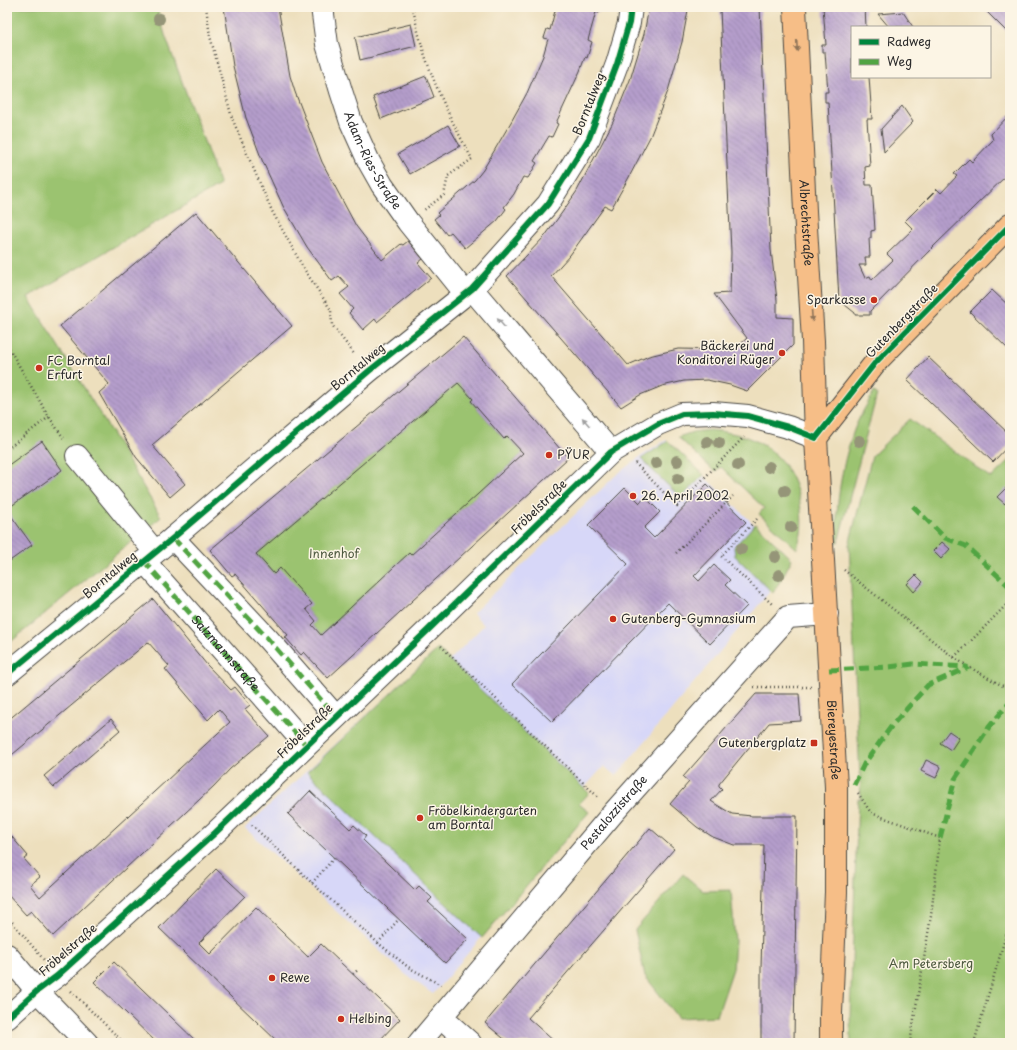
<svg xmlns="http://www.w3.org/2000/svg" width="1017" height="1050" viewBox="0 0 1017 1050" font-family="'Playpen Sans',sans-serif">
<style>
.built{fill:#d7d7f8}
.green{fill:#9bc36f;stroke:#63774d}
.building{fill:url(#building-back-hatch);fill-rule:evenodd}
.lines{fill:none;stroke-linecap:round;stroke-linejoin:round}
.minor-casing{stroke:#484641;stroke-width:24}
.major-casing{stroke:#484641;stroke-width:24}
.path{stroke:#484641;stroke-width:2.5;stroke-dasharray:1 3;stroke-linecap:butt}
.minor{stroke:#fff;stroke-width:22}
.major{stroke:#f6be87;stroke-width:22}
.quiet{stroke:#51a443;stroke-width:5;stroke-dasharray:10 5;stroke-linecap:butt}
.cycleway-casing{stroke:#fcf5e5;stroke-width:8}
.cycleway{stroke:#00873e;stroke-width:6}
.tree{fill:#959578}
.oneway{fill:#907459}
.oneway2{fill:#a0a0a0}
.poi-dot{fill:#c8321e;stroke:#fcf5e5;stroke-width:1.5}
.labels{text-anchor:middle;stroke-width:3;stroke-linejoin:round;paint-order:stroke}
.street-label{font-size:12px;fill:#2b2b2b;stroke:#fcf5e5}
.poi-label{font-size:12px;fill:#2b2b2b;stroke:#fcf5e5;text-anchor:start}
.park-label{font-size:12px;fill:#4d593f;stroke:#fcf5e5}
</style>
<defs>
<pattern id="building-back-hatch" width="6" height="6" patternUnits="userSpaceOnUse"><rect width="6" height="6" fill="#b59ecc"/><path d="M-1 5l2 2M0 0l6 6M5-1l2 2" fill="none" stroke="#9381a6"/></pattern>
</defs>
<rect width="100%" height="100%" fill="#fcf5e5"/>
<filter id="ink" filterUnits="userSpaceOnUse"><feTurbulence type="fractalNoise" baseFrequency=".025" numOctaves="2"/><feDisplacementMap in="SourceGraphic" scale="8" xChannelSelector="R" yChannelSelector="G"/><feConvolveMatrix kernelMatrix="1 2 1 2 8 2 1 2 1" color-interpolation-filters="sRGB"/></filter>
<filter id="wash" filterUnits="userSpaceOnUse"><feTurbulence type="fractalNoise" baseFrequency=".012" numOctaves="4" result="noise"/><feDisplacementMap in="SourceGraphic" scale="16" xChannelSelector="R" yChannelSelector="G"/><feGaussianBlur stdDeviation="0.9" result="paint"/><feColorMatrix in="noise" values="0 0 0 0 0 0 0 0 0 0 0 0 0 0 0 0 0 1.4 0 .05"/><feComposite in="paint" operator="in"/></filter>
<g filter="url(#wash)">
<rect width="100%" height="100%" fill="#eddfbd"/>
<path class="built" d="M666,440L789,558L772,589L616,776L604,766L584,788L589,793L579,804L589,812L433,994L405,974L245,828L438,649L450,660L484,625L473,613L615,476L638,458Z"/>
<path class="green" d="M7,7H157L165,35L220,185L28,297L115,438L161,517L7,645Z
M458,383L473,399L471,401L504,439L507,436L523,453L411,555L409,553L321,635L312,625L316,621L306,609L311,604L279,569L274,574L256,554Z
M874,392L877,394L838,542H836C836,505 841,467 853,433C858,418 867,405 874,392Z
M910,419L991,478L1010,460V1043H851L850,1016L858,799H861L849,545L872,456Z
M710,430C729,432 747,435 763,445C792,462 805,502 801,534C800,539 798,544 797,549L759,514L764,508L721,467L715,472L678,437L693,432Z
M668,441L704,475L681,498L641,459Z
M755,524L792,559L783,576L773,593L735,556L734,547Z
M438,649L589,793L579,804L589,812L482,938L307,772Z
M683,874L703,891L731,890L735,941L733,969L717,1016L678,1018L645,976L635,930Z"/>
<g id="blocks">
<path class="building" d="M224,7H278L290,76L295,92L322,162L356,226L382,260L401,244L403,245L408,241L423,259L418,263L431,278L377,322L375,319L363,330L349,313L353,309L340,294L349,287L339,276L332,281L307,247L283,206L262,160L246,118L233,66Z
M556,7H601L599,13L596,12L588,40L592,42L587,58L585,57L580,71L556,123L558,124L552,137L549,136L534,161L537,163L528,178L523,177L514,194L504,207L506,209L497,221L465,248L451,232L447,235L434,219L439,215L437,213L475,180L483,170L511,122L527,93L543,56L548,39L544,38L547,29L550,30Z
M649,7H683V9L688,10L682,42L668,91L650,137L628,179L611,209L605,206L570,255L551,276L628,365L649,356L678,349L734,350L747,338L714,294L730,293L731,252L720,10L740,9V7H760L771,250L777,300V317L793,318V345L747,391L730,385L707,380L684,381L662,386L640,395L621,407L507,276L545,236L561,214L577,191L613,122L630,80L644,34Z
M823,7H865L866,27H852V77H869L872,119H867L870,166L865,167L866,185H872L875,230L871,231V238H869L870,257H865L866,265H859L865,278L870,276L872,280L893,260L887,254L913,229L905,221L937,189L941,193L957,176L954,174L969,159L972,162L993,140L991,134L1010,114V172L933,247L870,311V315H855V313L839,300L828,102H825V92H828L825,52H822V45H826Z
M982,7H1010V35Z
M903,12L913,27H889L878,14Z
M411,24L416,46L360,60L355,37Z
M426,76L434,97L381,119L373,97Z
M902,106L913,122L884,152L881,129Z
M448,125L460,146L410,174L398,154Z
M196,212L292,326L152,445L185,484L170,497L136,457L99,393L109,384L60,326Z
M992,290L1010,307V351L970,312Z
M463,337L568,458L328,678L304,652L301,655L285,637L288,635L235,574L232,576L210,550ZM458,383L473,399L471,401L504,439L507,436L523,453L411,555L409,553L321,635L312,625L316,621L306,609L312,604L280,568L274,574L256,554Z
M928,357L1010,435V444L993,462L907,380Z
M42,441L62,470L7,509V466Z
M707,484L746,522L694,576L699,581L714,565L730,580L725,585L747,606L710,644L668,603L552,722L512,684L628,564L588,525L625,488L640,503L645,497L660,512L644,528L654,538Z
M1006,488L1010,491V499L1005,504L997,497Z
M7,510L32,545L7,563Z
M942,542L950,549L941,559L933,551Z
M916,575L923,582L914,592L907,584Z
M153,599L207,665L231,690L235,687L250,705L245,709L269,736L230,769L214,786L53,936L31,911L26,915L7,894V831L28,856L24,859L40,877L30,885L40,897L230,722L219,709L208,720L165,669L169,666L148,642L7,759V721Z
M756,694H799L801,721L769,723L719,784V786L722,789L711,801L717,805L732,814L752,816H797L794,1043H761V969L764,845H734L713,837L697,827L670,804L689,782L683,777Z
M111,719L120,730L54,787L44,776Z
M949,731L959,738L951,750L940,743Z
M926,760L941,767L936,778L921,771Z
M310,791L350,829L354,825L366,836L363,840L415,890L419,886L432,898L428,902L468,939L445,963L288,814Z
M650,828L674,849L528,1018L556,1043H509L485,1023Z
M216,869L245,896L199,943L210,954L256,907L308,957L321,944L400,1019L377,1043H279L159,928Z
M114,962L198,1043H157L94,982Z"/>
</g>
</g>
<g filter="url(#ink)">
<use href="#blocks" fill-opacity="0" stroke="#484641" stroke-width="1"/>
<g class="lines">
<defs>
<g id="minor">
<path id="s1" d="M322,7L327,44L341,91L351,122L369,162L382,185L408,222L466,294"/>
<path d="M472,289L611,452"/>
<path d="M77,456L155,552"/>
<path d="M173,538L267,638L336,717"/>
<path id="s2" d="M144,561L306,745"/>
<path d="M7,674L173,538L369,371L472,289L548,204L589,138L617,64L629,23L631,7"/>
<path d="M7,955L37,991L87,1043"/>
<path d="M441,1017L470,1043"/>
<path d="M7,1018L37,991L57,976L215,833L426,632L611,452L658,424L682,414L713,413L748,416L788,427L816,438"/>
<path id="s3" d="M419,1043L614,812L788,617L827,614"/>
</g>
<g id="major">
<path id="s4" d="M795,7L805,211L813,341L816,438L836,787V892L831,1013V1043"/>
<path d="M816,438L875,363L1010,225"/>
</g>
</defs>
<use href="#minor" class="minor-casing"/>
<use href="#major" class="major-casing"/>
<path class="path" d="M206,7L210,36L232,118L248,156L272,211L304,269L331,310L332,325L355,355
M413,7C422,62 446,111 472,159L448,176L444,195L424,210
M7,345L49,417L65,440
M7,449L49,417
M635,463L677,506L744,437
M757,519L721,556L772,604
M676,553L733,496
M844,570L953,657L969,667L1010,690
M441,646L599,798
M954,657L969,643L1010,601
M754,687H811
M858,793L871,813L940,838L931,916L910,1043
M252,825L312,883L378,943L408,967L441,985
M312,883L334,858
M7,916L44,960
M378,943L399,919
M353,974L359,969
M71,991L124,1043
M974,1043L1010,922"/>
<use href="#minor" class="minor"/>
<use href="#major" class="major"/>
<path class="quiet" d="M913,506L945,538L966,546L1010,587
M173,538L267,638L336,717
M144,561L306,745
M829,670L889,667L913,664L967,667
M854,785L864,764L893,724L928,685L969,667
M940,838L955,779L989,727L1010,702"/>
<defs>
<path id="cycleway" d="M7,674L173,538L369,371L472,289L548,204L589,138L617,64L629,23L631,7
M7,1018L37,991L57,976L215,833L426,632L611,452L658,424L682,414L713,413L748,416L788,427L816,438L875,363L1010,225"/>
</defs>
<use href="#cycleway" class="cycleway-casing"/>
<use href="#cycleway" class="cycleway"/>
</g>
<g class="tree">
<circle cx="159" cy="19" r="6"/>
<circle cx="859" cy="441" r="6"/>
<circle cx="707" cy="442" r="6"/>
<circle cx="719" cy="443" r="6"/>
<circle cx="677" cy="461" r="6"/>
<circle cx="656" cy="463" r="6"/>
<circle cx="738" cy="465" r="6"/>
<circle cx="769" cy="467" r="6"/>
<circle cx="678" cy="479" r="6"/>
<circle cx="785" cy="491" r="6"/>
<circle cx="791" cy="527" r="6"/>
<circle cx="741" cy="549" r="6"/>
<circle cx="775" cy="557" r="6"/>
<circle cx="779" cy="575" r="6"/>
</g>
<defs><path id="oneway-solid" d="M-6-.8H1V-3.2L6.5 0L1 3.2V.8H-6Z"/></defs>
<g class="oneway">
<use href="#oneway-solid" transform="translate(797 46) rotate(87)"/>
<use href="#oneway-solid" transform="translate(812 316) rotate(86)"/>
</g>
<g class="oneway2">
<use href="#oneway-solid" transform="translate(501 323) rotate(-131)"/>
<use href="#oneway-solid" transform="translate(586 422) rotate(-131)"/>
</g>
</g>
<g class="poi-dot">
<circle cx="874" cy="300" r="4"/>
<circle cx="782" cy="353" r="4"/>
<circle cx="39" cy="368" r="4"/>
<circle cx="549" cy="455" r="4"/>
<circle cx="633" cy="496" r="4"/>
<circle cx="613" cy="619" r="4"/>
<rect x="810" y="739" width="8" height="8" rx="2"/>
<circle cx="420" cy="818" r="4"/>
<circle cx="272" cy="978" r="4"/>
<circle cx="341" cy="1019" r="4"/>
</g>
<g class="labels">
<g class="street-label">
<text transform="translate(589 104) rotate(-68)" y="4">Borntalweg</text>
<text dy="4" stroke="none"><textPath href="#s1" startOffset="163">Adam-Ries-Straße</textPath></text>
<text dy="4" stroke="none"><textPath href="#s4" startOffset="216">Albrechtstraße</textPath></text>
<text transform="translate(902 321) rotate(-46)" y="4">Gutenbergstraße</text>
<text transform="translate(358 367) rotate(-40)" y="4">Borntalweg</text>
<text transform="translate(539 507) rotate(-44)" y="4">Fröbelstraße</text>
<text transform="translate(110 575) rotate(-40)" y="4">Borntalweg</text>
<text dy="4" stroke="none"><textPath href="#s2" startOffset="123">Salzmannstraße</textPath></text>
<text transform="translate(305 731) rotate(-44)" y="4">Fröbelstraße</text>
<text dy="4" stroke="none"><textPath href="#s4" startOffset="734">Biereyestraße</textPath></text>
<text dy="4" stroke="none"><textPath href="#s3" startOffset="302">Pestalozzistraße</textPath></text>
<text transform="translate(68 950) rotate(-41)" y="4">Fröbelstraße</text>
</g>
<g class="poi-label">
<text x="866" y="304" text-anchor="end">Sparkasse</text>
<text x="774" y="350" text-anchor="end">Bäckerei und<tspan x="774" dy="14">Konditorei Rüger</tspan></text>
<text x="47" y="365">FC Borntal<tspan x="47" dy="14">Erfurt</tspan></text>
<text x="557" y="459">PŸUR</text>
<text x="641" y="500">26. April 2002</text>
<text x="621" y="623">Gutenberg-Gymnasium</text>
<text x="806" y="747" text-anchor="end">Gutenbergplatz</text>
<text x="428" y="815">Fröbelkindergarten<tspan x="428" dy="14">am Borntal</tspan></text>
<text x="280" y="982">Rewe</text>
<text x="349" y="1023">Helbing</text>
</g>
<g class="park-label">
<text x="334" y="558">Innenhof</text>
<text x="931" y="968">Am Petersberg</text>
</g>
</g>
<rect width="1017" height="1050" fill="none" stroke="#fcf5e5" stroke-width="24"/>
<rect x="851" y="26" width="140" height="52" fill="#fcf5e5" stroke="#a8a49b"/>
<rect x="859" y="39" width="20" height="6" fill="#00873e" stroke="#a8a49b"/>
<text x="887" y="46" font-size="12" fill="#2b2b2b">Radweg</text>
<rect x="859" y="59" width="20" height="6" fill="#51a443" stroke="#a8a49b"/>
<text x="887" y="66" font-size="12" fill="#2b2b2b">Weg</text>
</svg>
